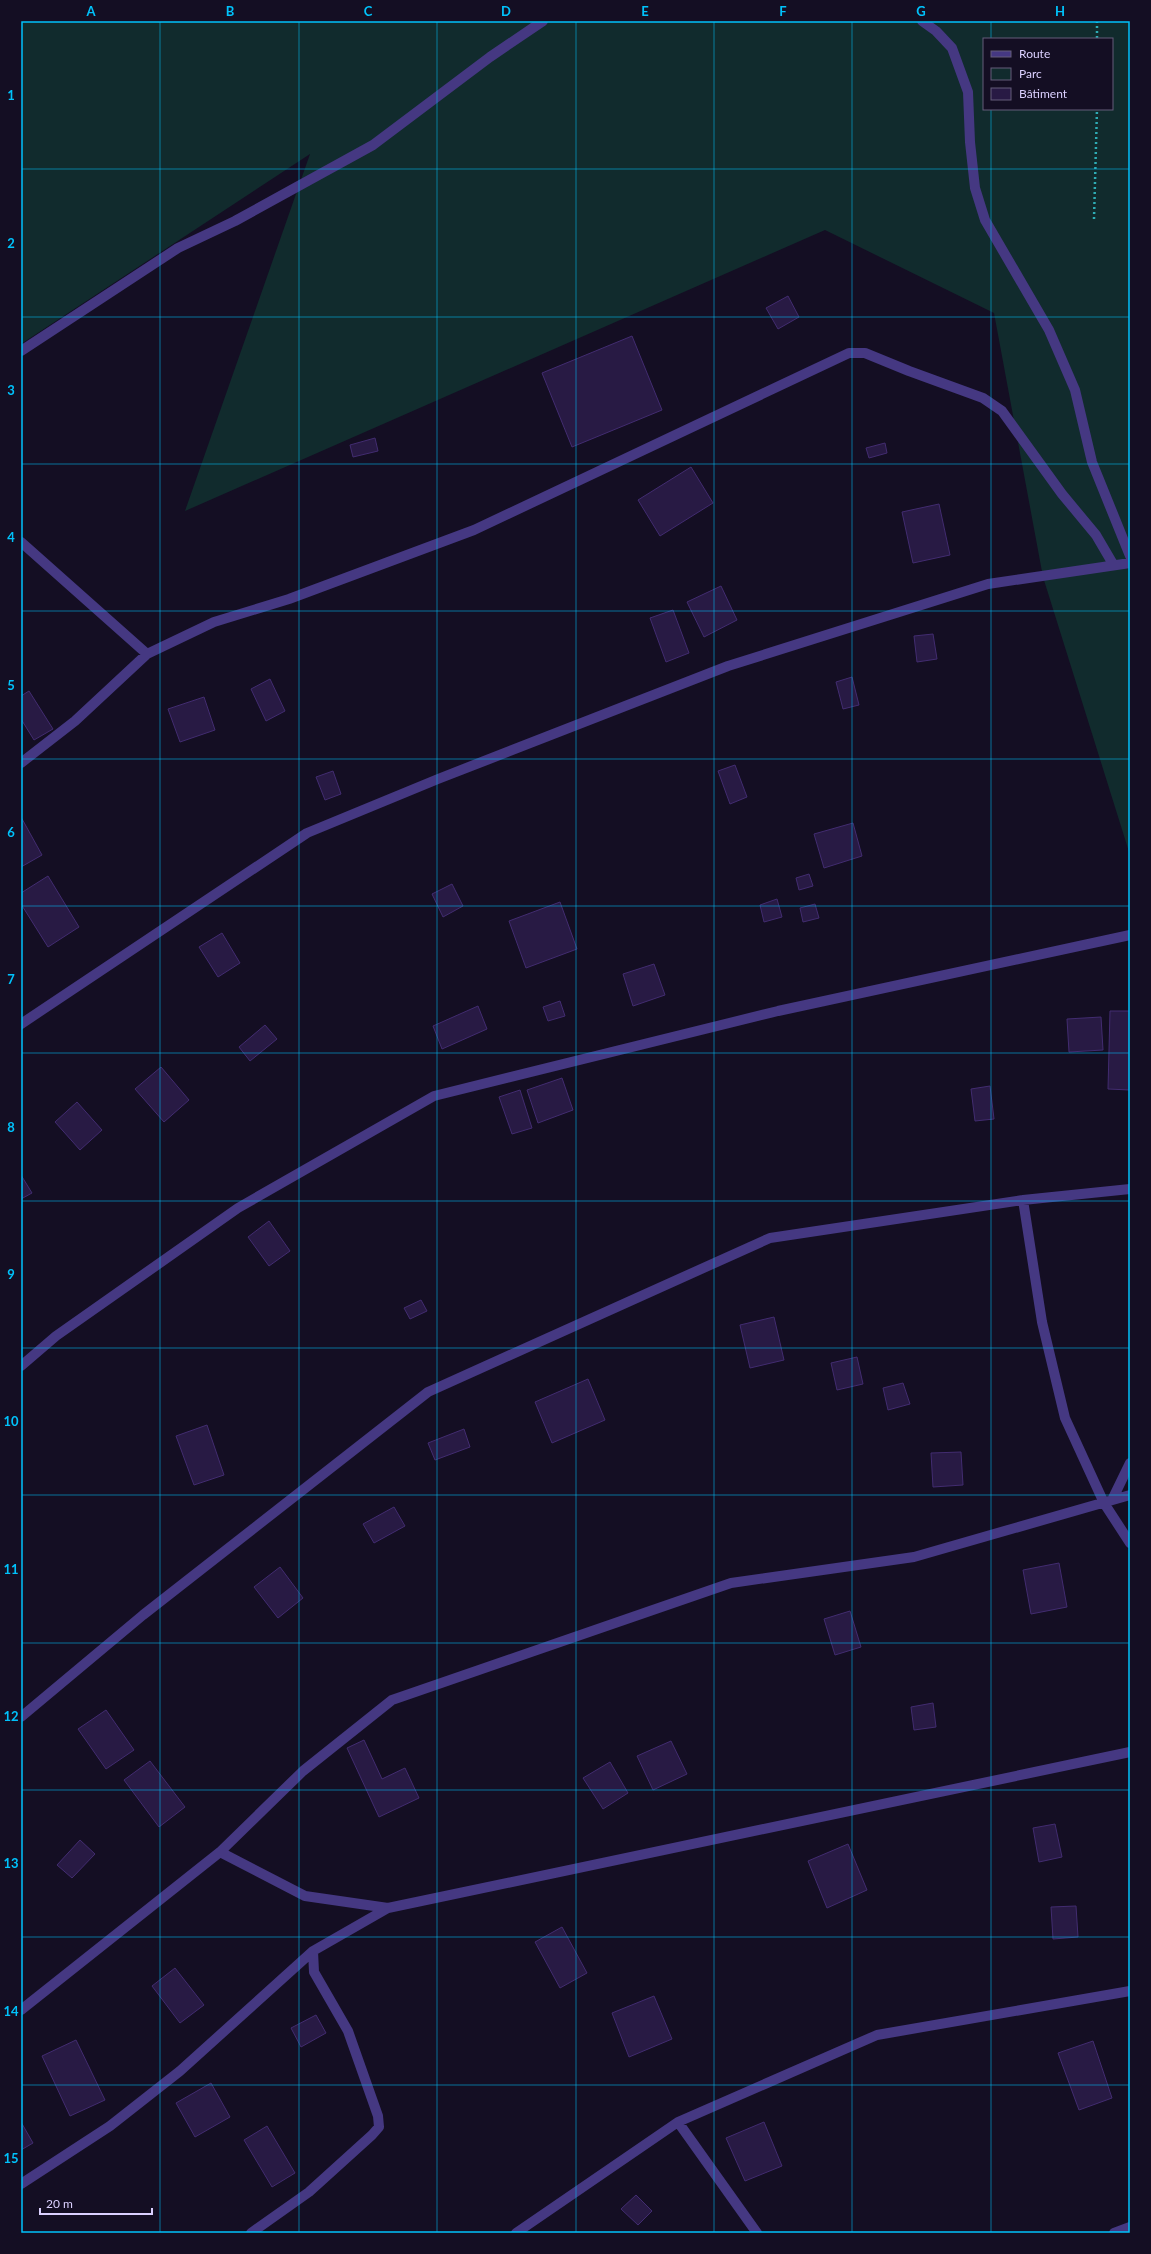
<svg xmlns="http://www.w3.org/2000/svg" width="1151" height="2254" viewBox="0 0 1151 2254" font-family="Lato,sans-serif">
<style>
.green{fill:#112b2d;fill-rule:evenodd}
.building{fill:#281a44;stroke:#422c70}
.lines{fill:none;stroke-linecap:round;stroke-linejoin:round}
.path{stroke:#2eacb5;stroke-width:2.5;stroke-dasharray:2 3;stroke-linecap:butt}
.street{stroke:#453882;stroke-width:10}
.grid{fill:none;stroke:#00c2fb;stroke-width:1;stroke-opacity:0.55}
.neatline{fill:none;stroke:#00c2fb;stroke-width:1.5}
.grid-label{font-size:13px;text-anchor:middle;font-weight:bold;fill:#00c2fb}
</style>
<rect width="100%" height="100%" fill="#140e23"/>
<path class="green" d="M21,21H1130V855L1043,577L994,313L825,230L185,511L310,154L21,344ZM984,39H1112V109H984Z"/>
<path class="building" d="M788,296L799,317L778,329L766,308Z
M632,336L662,410L572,447L542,373Z
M375,438L378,451L353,457L350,445Z
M885,443L887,453L869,458L866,448Z
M691,467L713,503L660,536L638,500Z
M939,504L950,555L913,563L902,512Z
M721,586L737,620L704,637L687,602Z
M673,610L689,653L666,662L650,618Z
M933,634L937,659L917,662L914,636Z
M852,677L859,705L843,709L836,682Z
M270,679L285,711L266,721L251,689Z
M29,691L53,729L34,740L21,719V696Z
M204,697L215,730L180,742L168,709Z
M735,765L747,797L730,804L718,771Z
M333,771L341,794L325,800L316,777Z
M21,817L42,855L21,867Z
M853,823L862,856L824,868L814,834Z
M809,874L813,886L799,890L796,878Z
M48,876L79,927L48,947L21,904V893Z
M452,884L463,906L443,917L432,894Z
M777,899L782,917L764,922L760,905Z
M560,902L577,949L526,968L509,921Z
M815,904L819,918L803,922L800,908Z
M222,933L240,963L218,977L199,947Z
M654,964L665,995L633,1006L623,974Z
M560,1001L565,1016L548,1021L543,1007Z
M478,1006L487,1029L442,1049L433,1026Z
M1110,1011H1130V1090L1108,1089Z
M1101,1017L1103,1050L1069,1052L1067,1019Z
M265,1025L277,1039L250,1061L239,1047Z
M161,1067L189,1100L164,1122L135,1089Z
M562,1078L573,1110L538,1123L527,1090Z
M990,1086L994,1119L975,1121L971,1089Z
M520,1090L532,1128L512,1134L499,1097Z
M77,1102L102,1130L80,1150L55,1122Z
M21,1175L32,1193L21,1199Z
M269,1221L290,1251L269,1266L248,1237Z
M421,1300L427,1311L410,1319L404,1308Z
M774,1317L784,1360L750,1368L740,1325Z
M857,1357L863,1384L837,1390L831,1363Z
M588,1379L605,1420L552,1443L535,1402Z
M903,1383L910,1404L888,1410L883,1388Z
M207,1425L224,1475L194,1485L176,1436Z
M464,1429L470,1447L435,1460L428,1443Z
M961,1452L963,1485L933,1487L931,1453Z
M394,1507L405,1526L374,1543L363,1524Z
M1059,1563L1067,1607L1031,1614L1023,1570Z
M280,1567L303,1598L278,1618L254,1587Z
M850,1611L861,1647L835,1655L824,1619Z
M933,1703L936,1727L914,1730L911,1707Z
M106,1710L134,1750L106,1769L78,1729Z
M364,1740L382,1779L405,1768L419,1798L379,1817L347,1748Z
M671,1741L687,1774L653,1790L637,1756Z
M150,1761L185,1807L159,1827L124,1780Z
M610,1762L628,1793L603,1809L583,1778Z
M1055,1824L1062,1857L1039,1862L1033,1828Z
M80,1840L95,1854L72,1878L57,1865Z
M848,1844L867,1890L827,1908L808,1861Z
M1076,1906L1078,1937L1053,1939L1051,1907Z
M562,1927L587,1973L560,1988L535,1942Z
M175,1968L204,2005L180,2023L152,1986Z
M654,1996L672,2039L629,2057L612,2013Z
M316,2015L326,2033L301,2047L291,2028Z
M76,2040L105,2100L70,2116L42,2056Z
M1093,2041L1112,2098L1079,2110L1058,2053Z
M211,2083L230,2117L195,2137L176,2103Z
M21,2122L33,2143L21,2150Z
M764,2122L782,2166L745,2181L726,2138Z
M267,2126L295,2173L272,2187L244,2140Z
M636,2195L652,2211L638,2225L621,2209Z"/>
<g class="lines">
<path class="path" d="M1097,21V39
M1094,219L1097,109"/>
<path class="street" d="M922,21L936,31L952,48L968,92L970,142L975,188L985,220L1049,330L1075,390L1092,462L1130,556
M21,351L178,248L235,221L373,145L490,57L543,21
M21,542L147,654
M21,763L75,721L147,654L214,622L289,599L474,530L849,353H865L909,371L983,398L1002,411L1062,494L1096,535L1113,564
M21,1024L307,833L438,779L728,666L988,584L1130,563
M1023,1200L1042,1322L1065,1418L1104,1503L1130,1543
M21,1366L56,1336L238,1208L434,1096L778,1011L1130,935
M1113,1498L1130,1463
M21,1717L143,1615L428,1392L770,1238L1023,1200L1130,1189
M220,1852L305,1896L388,1908L1130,1752
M21,2010L220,1852L303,1771L392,1700L731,1583L914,1557L1130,1495
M678,2122L757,2233
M21,2184L110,2126L180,2071L313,1951L388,1908
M251,2233L309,2192L372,2135L379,2127L378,2116L348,2031L314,1972L313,1951
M516,2233L678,2122L877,2035L1130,1991
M1114,2233L1130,2227"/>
</g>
<path class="grid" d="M160,21V2233M299,21V2233M437,21V2233M576,21V2233M714,21V2233M852,21V2233M991,21V39M991,109V2233M21,169H1130M21,317H1130M21,464H1130M21,611H1130M21,759H1130M21,906H1130M21,1053H1130M21,1201H1130M21,1348H1130M21,1495H1130M21,1643H1130M21,1790H1130M21,1937H1130M21,2085H1130"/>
<rect width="1151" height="2254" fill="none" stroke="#140e23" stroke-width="44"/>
<rect x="983" y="38" width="130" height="72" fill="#140e23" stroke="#645c7b"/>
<rect x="991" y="51" width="20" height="6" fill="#453882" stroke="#645c7b"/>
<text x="1019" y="58" font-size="12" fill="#dbd0ff">Route</text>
<rect x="991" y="68" width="20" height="12" fill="#112b2d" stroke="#645c7b"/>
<text x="1019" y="78" font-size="12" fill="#dbd0ff">Parc</text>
<rect x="991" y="88" width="20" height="12" fill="#281a44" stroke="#645c7b"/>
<text x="1019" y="98" font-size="12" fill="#dbd0ff">Bâtiment</text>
<path d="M40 2208v6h112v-6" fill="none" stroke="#dbd0ff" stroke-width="2"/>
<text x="46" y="2208" font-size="12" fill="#dbd0ff" stroke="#140e23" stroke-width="3" paint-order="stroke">20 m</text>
<rect x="22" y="22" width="1107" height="2210" class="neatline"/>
<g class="grid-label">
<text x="91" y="16">A</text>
<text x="230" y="16">B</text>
<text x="368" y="16">C</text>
<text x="506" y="16">D</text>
<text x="645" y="16">E</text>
<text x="783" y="16">F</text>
<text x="921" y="16">G</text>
<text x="1060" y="16">H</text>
<text x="11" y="100">1</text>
<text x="11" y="248">2</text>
<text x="11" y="395">3</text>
<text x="11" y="542">4</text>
<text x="11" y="690">5</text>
<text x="11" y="837">6</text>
<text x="11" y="984">7</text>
<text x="11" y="1132">8</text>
<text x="11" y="1279">9</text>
<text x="11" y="1426">10</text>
<text x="11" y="1574">11</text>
<text x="11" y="1721">12</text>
<text x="11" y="1868">13</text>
<text x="11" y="2016">14</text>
<text x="11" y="2163">15</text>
</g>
</svg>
